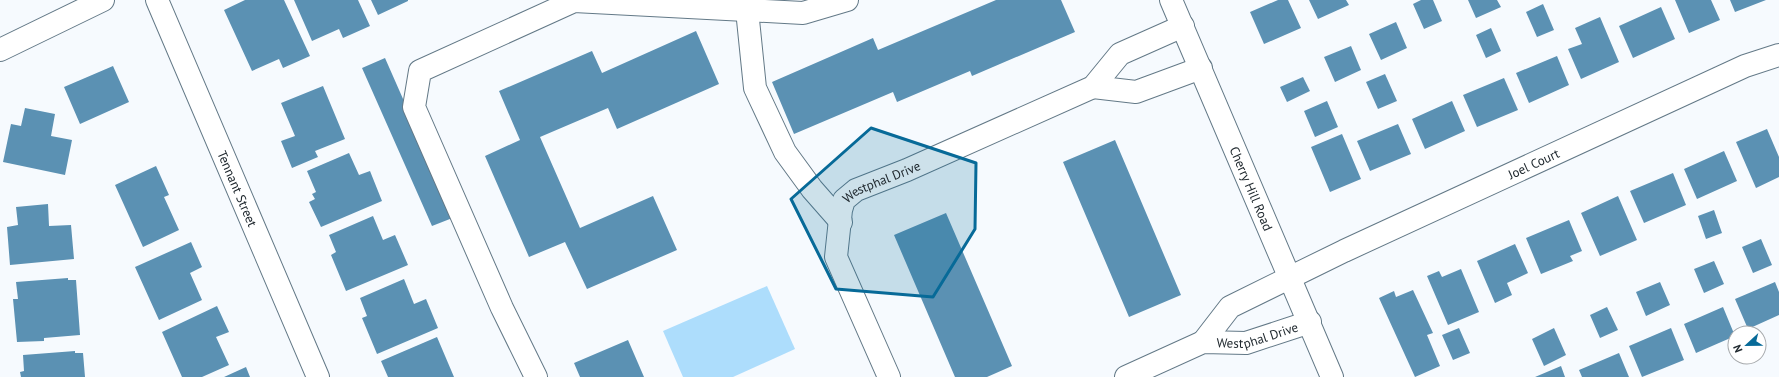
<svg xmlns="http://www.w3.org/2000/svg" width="1779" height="377" viewBox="0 0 1779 377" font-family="'PT Sans',sans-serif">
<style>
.green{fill:#adddfc}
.building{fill:#5b91b3}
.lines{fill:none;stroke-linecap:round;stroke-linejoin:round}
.minor-casing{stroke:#637987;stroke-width:24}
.major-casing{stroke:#637987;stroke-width:24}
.minor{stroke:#fff;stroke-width:22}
.major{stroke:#fff;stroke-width:22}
.marked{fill:#076a98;fill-opacity:0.2;stroke:#076a98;stroke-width:3;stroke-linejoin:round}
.labels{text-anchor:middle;stroke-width:4;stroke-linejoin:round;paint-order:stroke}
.street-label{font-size:13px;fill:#20292f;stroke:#fff}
</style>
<rect width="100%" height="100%" fill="#f6fafe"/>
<path class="green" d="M767,286L795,349L733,377H683L663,331Z"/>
<path class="building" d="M245,0H284L310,56L283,68L279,59L252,71L224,10Z
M294,0H358L370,26L343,38L339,29L312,41Z
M371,0H408V1L378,15Z
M996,0H1061L1075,32L972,76L970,71L897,102L893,92L794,134L772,82L873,38L878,50Z
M1278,0H1288L1301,28L1264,44L1250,12Z
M1309,0H1346L1349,5L1318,19Z
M1421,0H1433L1442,21L1424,29L1413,4Z
M1468,0H1497L1501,7L1476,18Z
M1675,0H1711L1720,20L1689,33Z
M1730,0H1766L1735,12Z
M1543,4L1554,30L1537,37L1526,12Z
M1661,7L1675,39L1633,58L1619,26Z
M1600,17L1619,62L1581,79L1568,49L1582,44L1575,28Z
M1396,22L1407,48L1381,60L1369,34Z
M1491,28L1501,51L1486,58L1476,35Z
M696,31L719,84L617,129L608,108L540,137L580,228L653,196L677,250L587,289L565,242L529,257L485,156L520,140L499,91L592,51L602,73Z
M1351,46L1361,70L1335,82L1324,57Z
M1557,56L1569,85L1529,103L1516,73Z
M385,58L455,217L432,226L362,68Z
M113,66L129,102L80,124L64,87Z
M1385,74L1397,101L1378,109L1366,82Z
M1303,77L1310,91L1287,102L1280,87Z
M1504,78L1518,110L1477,127L1463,95Z
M323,86L345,139L315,151L318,157L292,168L281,141L295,136L281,103Z
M1327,101L1338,127L1315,137L1304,111Z
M1452,101L1465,131L1425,149L1412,119Z
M25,108L55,114L51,136L72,140L65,175L3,162L11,124L21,126Z
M1398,124L1411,154L1370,171L1357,141Z
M1767,129L1779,157V177L1756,188L1736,142Z
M1342,134L1361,179L1330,192L1311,147Z
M1115,140L1181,295L1129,317L1063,162Z
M1724,151L1737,181L1697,199L1684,169Z
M349,153L359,175L370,171L382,201L321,227L309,202L315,199L312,194L316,192L307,171Z
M156,166L169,195L164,197L179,230L143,247L115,185Z
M1673,173L1686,205L1644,223L1630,191Z
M1618,196L1637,240L1600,256L1581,213Z
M48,204L49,226L71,225L74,259L10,265L7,227L18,225L16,207Z
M1714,210L1722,233L1706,239L1698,216Z
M946,213L1012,366L987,377H955L894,235Z
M373,216L383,240L395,235L408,265L346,291L331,255L336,252L329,235Z
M1569,220L1582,251L1570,256L1573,261L1541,274L1526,238Z
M1761,239L1772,265L1753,273L1742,247Z
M191,242L202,267L190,273L202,300L159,320L135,267Z
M1515,244L1528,273L1507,283L1512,295L1495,303L1477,261Z
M1714,261L1724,284L1704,293L1694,269Z
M1461,269L1479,312L1448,325L1427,276L1439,271L1442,277Z
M68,278V280H76L80,335L44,338V341L17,342L13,299H18L16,282Z
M404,279L414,304L426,299L438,328L377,354L362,318L367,316L360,298Z
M1660,282L1670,305L1646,316L1636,292Z
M1775,282L1779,292V315L1748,329L1735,299Z
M1413,290L1433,333L1427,335L1440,366L1415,377L1379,298L1394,291L1396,297Z
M217,306L229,332L216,337L229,365L202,377H182L162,332Z
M1607,307L1618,330L1600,338L1590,315Z
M1723,307L1735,336L1696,353L1684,324Z
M1459,328L1470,353L1453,360L1442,335Z
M1554,328L1566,355L1544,366L1532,339Z
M1671,328L1684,360L1642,377L1629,346Z
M437,337L454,377H388L381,361Z
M628,340L644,377H580L574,363Z
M75,351V353H83L85,377H21L20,372L24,371L23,355Z
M1619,353L1629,377H1582L1579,370Z
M1561,366L1565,377H1535Z
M246,367L250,377H224Z"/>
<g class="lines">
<defs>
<g id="minor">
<path id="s1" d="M157,0L318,377"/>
<path d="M747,10L755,88L785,152L812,189L841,222"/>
<path d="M0,50L103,0"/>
<path d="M1093,87L1136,92L1201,68"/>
<path id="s2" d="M1203,342L1230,307L1344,251L1745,66L1779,55"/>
<path d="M536,377L502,308L414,107L420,71L574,1L803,13L847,0"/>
<path id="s3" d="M889,377L836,257L841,210L844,200L856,190L907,170L1093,87L1120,54L1183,26"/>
<path id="s4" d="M1126,377L1203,342L1246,343L1310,322"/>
</g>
<g id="major">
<path id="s5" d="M1171,0L1332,377"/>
</g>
</defs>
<use href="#minor" class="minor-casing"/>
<use href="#major" class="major-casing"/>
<use href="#minor" class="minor"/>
<use href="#major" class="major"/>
</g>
<path class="marked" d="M871,128L976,163L975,229L933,297L836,289L791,199Z"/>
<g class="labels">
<g class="street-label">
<text dy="5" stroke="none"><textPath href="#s2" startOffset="380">Joel Court</textPath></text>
<text dy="5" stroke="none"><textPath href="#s3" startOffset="231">Westphal Drive</textPath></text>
<text dy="5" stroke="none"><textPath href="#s1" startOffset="205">Tennant Street</textPath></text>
<text dy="5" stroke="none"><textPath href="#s5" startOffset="205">Cherry Hill Road</textPath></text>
<text dy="5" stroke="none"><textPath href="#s4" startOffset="140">Westphal Drive</textPath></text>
</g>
</g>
<g transform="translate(1747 345) rotate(248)"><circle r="19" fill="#ffffff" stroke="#a6a9ac"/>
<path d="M0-3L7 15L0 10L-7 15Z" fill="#076a98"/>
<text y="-6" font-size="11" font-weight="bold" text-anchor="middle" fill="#20292f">N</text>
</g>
</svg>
